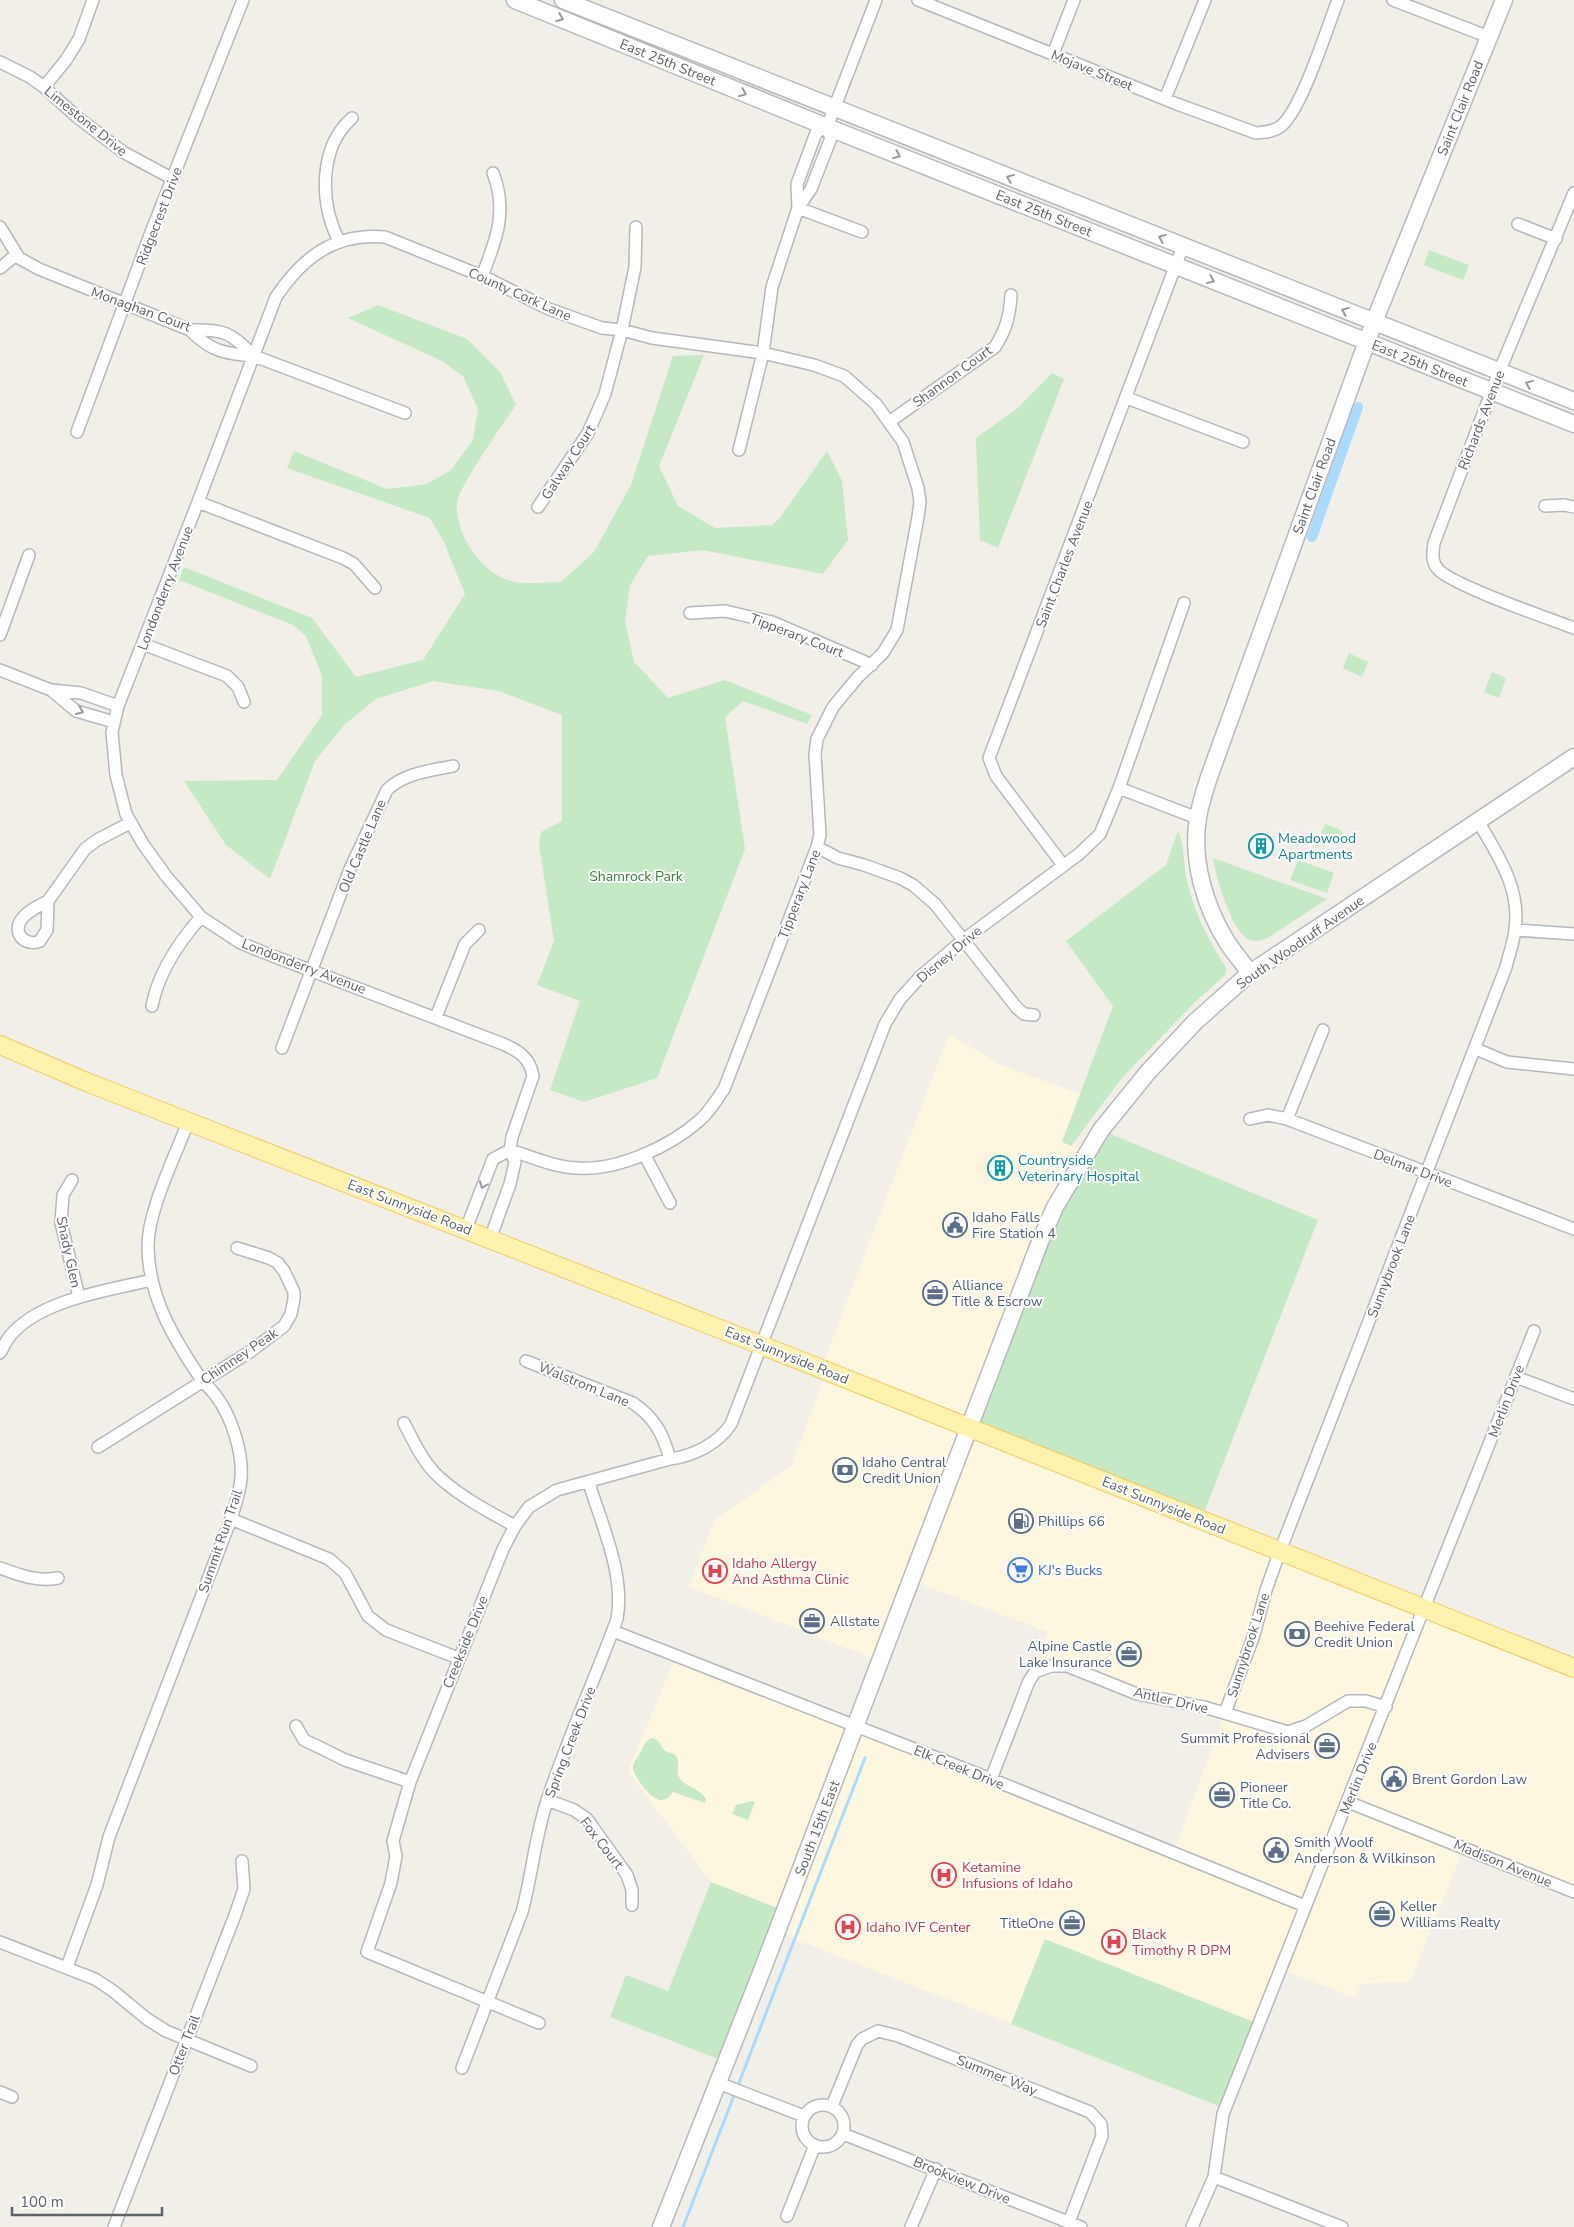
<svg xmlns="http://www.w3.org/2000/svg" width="1574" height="2227" viewBox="0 0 1574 2227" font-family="'Nunito Sans',sans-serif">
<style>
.commercial{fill:#fef7e0}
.green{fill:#c5e8c5}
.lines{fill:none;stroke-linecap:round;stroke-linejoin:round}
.stream{stroke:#aadaff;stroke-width:3}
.canal{stroke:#aadaff;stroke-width:10}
.street-casing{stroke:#b5b8bc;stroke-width:14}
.secondary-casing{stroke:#b6babf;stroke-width:19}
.primary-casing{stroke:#f2c960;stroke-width:20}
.street{stroke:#fff;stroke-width:11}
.secondary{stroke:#fff;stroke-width:16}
.primary{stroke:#fff2af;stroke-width:18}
.oneway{stroke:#979a9d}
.labels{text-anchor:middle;stroke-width:4;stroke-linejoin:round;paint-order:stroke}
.street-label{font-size:14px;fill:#5f6368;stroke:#fff}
.culture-label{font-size:14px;fill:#0d838f;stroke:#fff;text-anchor:start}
.park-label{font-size:14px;fill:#348238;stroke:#fff}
.service-label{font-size:14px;fill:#4e5e75;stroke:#fff;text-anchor:start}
.health-label{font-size:14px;fill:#be3a42;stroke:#fff;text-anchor:start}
.shop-label{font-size:14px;fill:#366cbe;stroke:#fff;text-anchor:start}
</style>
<rect width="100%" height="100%" fill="#f1efe8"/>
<path class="commercial" d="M949,1034L1001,1065L1080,1094L1062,1142L1088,1152L969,1427L1574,1668V1892L1464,1848L1410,1982L1361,1984L1355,1998L1280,1969L1259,2024L1045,1939L1011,2024L777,1932L784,1911L711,1882L628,1771L676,1656L1173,1854L1225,1713L1137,1694L1067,1666L1035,1672L1048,1632L910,1580L880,1661L689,1587L714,1521L792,1465L826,1371L821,1369Z"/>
<path class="green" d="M1429,250L1469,265L1463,280L1424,265Z
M378,305L467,339L500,372L516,405C505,420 459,487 457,502C454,533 481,573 511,581C523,585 548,582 561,582L594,552L631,485L673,356L704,355L659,466L678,506L715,528L772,525L779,519L827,451L842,481L848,540L823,574L703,550L648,556L630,585L625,621L634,662L668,698L725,680L812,715L807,724L743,701L725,717L745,849L657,1078L584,1102L550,1090L580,1001L537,985L554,941L539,845L541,832L562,821V715L499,691L433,681L376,699L344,725L315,761L270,879L226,845L184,781L277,780L322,715V676L306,636L293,625L179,580L184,567L312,618L356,677L423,660L465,594L444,542L430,518L287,468L294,451L387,489L427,484L451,470L473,440L478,409L463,376L442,361L348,318Z
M1052,373L1064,379L998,548L980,540L976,438L1018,408Z
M1349,653L1368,662L1362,677L1343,668Z
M1492,672L1506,678L1499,698L1484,692Z
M1325,824L1339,829L1343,834L1338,846L1319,838Z
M1178,831C1185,847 1183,864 1187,881C1194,913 1209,941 1227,969L1225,975L1195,1002L1121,1079L1071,1146L1062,1142L1113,1006L1066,941L1166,865Z
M1213,858L1327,899L1266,939C1261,940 1256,942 1250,940C1231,932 1216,877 1213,858Z
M1298,860L1334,873L1327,893L1290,880Z
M1101,1130L1318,1220L1201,1520L968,1427L1051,1215Z
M652,1738C663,1741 659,1747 666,1751C671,1754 677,1753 678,1761C679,1768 675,1773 681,1780C690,1789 696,1786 706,1799L705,1803L673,1792C670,1796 667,1800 661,1800C652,1801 632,1775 633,1766C634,1761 638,1757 640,1753C644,1746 644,1741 652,1738Z
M752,1801L755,1802L748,1820L732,1814L736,1805Z
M711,1882L785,1911L726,2062L610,2017L626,1975L668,1991Z
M1045,1939L1259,2024L1226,2109L1011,2024Z"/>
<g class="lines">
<path class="stream" d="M683,2227L865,1758"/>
<path class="canal" d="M1312,537L1358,407"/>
<defs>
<path id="street" d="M918,0L1177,104L1256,133C1265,132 1274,132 1281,126C1302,109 1327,28 1338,0
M1393,0L1489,37
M1053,54L1074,0
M0,62L30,77L44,87L77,117L123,152L173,179
M44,87L66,60L79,39L93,0
M1165,99L1205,0
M827,127L831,138L811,189L798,208L862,232
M1574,193L1499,372L1434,543C1433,552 1431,560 1437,568C1448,584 1550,619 1574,628
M1518,224L1556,239
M0,227L19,258L39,269L190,330C224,329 230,332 254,356L405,413
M339,241C320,204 318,148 352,118
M0,268L16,255
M482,276C496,241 508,211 493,173
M190,330C210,351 225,354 254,356
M1127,398L1243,442
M889,422L995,347C1006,330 1010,315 1011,295
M77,432L150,235L243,0
M739,450L763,353L772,287L798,208L797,184L816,133L827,127L876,0
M198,502L343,558L354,564L375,588
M1545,506L1564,505L1574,507
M538,507L588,433L605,394L622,330L635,267L636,227
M690,613L725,611L772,622L872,665
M0,635L29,555
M143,644L227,676L238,687L244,702
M0,670L51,690L81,693L118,706
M51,690L76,711L114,722
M1119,788L1197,818
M817,847L838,858L864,865L900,878L913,885L935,904L1017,1008L1024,1014L1034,1015
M1063,865L996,776L989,758L1183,246
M48,901L85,849L97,840L130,823
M48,901L47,930L40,941C26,947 12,934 21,920C27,911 39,906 48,901Z
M1515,930L1574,934
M152,1006C158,974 179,942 201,917
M436,1017L465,944L479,930
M282,1048L350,869L387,790C404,773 430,771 453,766
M1476,1049L1507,1062L1574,1069
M1250,1119L1268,1115L1287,1119L1574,1229
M1287,1119L1323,1030
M644,1154L670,1203
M72,1180L63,1195L61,1223L79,1297
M466,1229L493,1159L510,1150
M490,1239L510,1184L515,1162L510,1150L512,1137L533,1076C530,1058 519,1051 503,1044L260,951L239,942L201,917L166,876L143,844L126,814L116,775L112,732L118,706L198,502L276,297C303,257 334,233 385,237L482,276L549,309L602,328L622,330L652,338L763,353L814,365L844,376L876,404L903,442L918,488L920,502L918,517L897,630L883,653L858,677L833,707L817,739L815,754L820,835L817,847L724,1089C717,1099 710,1111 700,1120C671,1146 618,1171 577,1168C554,1167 532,1157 510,1150
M0,1353C3,1348 6,1341 10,1336C39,1300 109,1290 152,1280
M526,1361L633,1403C655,1418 663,1434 670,1459
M1516,1377L1574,1399
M404,1423C414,1442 423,1463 440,1478C461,1497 489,1512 515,1526
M98,1447L251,1351L284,1326L291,1314L294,1299V1292L284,1271L278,1263L269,1258L237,1248
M231,1519L329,1559L345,1573L368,1616L386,1630L458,1658
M0,1568C20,1575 36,1582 58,1578
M613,1631L991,1779L1305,1906
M1225,1713L1254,1635L1266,1590L1280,1551L1506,967C1509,954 1514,942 1515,929C1521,888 1497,854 1478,821
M296,1726L304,1740L323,1749L345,1760L410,1782
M991,1779L1029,1681L1035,1672L1051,1666H1067L1137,1694L1204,1707L1288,1732L1306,1726L1348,1701H1366L1386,1707
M547,1800L574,1810L587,1819L627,1875L632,1890V1905
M1348,1802L1574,1892
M0,1942L95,1979L113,1991L147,2019L166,2031L251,2066
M67,1967L97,1885L109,1837L231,1519C235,1506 240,1492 241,1478C243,1453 232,1417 216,1396C212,1390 206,1385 201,1379C174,1339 149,1298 148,1248C147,1212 175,1157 188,1122
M539,2023L367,1952L391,1883L396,1856L393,1841L410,1782L503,1549L515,1526L529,1507L557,1490L670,1459C693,1456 718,1444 731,1424L885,1024L900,999L921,976L962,941L1079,854L1100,834L1119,788L1184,603
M462,2068L522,1912C532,1875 535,1837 547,1801C567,1739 595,1680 617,1619C625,1574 602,1526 589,1483
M718,2083L804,2116
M0,2092L12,2097
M802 2126a21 21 0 1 1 42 0a21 21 0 1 1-42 0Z
M832,2106L857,2045L862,2039L878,2031L898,2036L1090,2112L1101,2124L1102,2136L1069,2222
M843,2134L1081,2227
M1214,2177L1342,2227
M787,2216L815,2145
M114,2227L235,1915L244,1889L242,1861
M911,2227L936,2169
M1192,2227L1214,2177L1223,2114L1534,1331"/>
<path id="secondary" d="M515,0L827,127L1574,424
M563,0L1574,401
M1250,973C1243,963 1234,953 1227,942C1205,907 1191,860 1198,818C1200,804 1205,790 1209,777L1374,322L1504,0
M661,2227L763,1968L1041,1239L1055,1207L1101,1130L1148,1072L1195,1022L1250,973L1574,757"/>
<path id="primary" d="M0,1045L89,1083L761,1345L1574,1668"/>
</defs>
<use href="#street" class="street-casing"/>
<use href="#secondary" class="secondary-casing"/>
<use href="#primary" class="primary-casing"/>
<use href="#street" class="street"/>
<use href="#secondary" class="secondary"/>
<use href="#primary" class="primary"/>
</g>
<defs><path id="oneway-chevron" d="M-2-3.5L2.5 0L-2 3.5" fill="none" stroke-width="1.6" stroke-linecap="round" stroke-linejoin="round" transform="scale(1.25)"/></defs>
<g class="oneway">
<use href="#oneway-chevron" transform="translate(560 18) rotate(22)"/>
<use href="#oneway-chevron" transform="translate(743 93) rotate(22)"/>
<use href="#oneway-chevron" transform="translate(897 155) rotate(22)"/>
<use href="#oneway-chevron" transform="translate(1010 178) rotate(-158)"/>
<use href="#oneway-chevron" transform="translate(1162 238) rotate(-158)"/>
<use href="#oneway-chevron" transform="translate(1211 280) rotate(22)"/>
<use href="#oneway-chevron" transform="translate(1345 311) rotate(-158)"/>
<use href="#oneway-chevron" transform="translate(1529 384) rotate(-158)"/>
<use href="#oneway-chevron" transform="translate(80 711) rotate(23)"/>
<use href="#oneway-chevron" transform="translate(483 1185) rotate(111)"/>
</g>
<defs>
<symbol id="building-ring" viewBox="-11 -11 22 22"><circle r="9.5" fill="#fff" stroke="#0f9aa8" stroke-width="1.5"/><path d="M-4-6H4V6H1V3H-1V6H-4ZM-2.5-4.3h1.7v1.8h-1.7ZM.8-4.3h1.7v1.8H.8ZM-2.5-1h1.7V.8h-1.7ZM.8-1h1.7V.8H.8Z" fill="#0f9aa8"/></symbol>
<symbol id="civic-ring" viewBox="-11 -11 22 22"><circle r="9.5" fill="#fff" stroke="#5c6f8a" stroke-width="1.5"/><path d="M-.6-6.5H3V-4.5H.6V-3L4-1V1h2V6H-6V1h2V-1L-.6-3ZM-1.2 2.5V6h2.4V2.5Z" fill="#5c6f8a"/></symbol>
<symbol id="office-ring" viewBox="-11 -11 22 22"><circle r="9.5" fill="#fff" stroke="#5c6f8a" stroke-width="1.5"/><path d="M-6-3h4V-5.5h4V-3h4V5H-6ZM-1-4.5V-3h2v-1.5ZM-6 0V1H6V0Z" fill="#5c6f8a"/></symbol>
<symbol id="bank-ring" viewBox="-11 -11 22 22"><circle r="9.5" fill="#fff" stroke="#5c6f8a" stroke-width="1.5"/><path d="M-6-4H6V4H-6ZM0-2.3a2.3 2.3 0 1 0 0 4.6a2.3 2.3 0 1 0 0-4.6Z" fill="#5c6f8a"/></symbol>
<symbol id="fuel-ring" viewBox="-11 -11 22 22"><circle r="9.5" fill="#fff" stroke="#5c6f8a" stroke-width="1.5"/><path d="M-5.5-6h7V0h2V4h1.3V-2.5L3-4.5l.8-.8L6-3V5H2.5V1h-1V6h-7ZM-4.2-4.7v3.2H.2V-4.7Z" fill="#5c6f8a"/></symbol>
<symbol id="supermarket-ring" viewBox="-11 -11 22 22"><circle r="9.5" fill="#fff" stroke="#3f7fe0" stroke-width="1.5"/><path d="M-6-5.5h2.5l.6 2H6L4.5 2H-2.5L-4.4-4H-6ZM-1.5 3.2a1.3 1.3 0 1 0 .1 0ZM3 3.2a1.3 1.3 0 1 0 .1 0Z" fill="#3f7fe0"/></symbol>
<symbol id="hospital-ring" viewBox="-11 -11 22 22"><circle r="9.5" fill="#fff" stroke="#e0444e" stroke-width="1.5"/><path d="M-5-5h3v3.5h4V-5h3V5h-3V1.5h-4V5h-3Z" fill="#e0444e"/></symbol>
</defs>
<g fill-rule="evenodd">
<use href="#building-ring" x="1247" y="832" width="28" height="28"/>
<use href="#building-ring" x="986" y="1154" width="28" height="28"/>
<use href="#civic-ring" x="941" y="1211" width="28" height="28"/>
<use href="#office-ring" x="921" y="1279" width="28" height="28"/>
<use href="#bank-ring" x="831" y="1456" width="28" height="28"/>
<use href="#fuel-ring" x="1007" y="1507" width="28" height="28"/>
<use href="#supermarket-ring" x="1006" y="1556" width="28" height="28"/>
<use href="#hospital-ring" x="701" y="1557" width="28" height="28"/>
<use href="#office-ring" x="798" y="1607" width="28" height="28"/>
<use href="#bank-ring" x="1283" y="1620" width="28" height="28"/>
<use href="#office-ring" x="1115" y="1640" width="28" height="28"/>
<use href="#office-ring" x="1313" y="1732" width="28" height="28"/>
<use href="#civic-ring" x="1380" y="1765" width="28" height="28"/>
<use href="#office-ring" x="1208" y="1781" width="28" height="28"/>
<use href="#civic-ring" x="1262" y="1836" width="28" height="28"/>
<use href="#hospital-ring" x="930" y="1861" width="28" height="28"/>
<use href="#office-ring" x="1368" y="1900" width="28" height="28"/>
<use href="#office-ring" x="1058" y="1909" width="28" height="28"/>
<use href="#hospital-ring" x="834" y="1913" width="28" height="28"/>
<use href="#hospital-ring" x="1100" y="1928" width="28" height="28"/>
</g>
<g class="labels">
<g class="street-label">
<text transform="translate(668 62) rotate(22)" y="5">East 25th Street</text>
<text transform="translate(1092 70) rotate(22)" y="5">Mojave Street</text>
<text transform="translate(1460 108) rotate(-68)" y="5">Saint Clair Road</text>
<text transform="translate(86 121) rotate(39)" y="5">Limestone Drive</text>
<text transform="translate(1044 213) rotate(22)" y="5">East 25th Street</text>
<text transform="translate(159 216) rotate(-69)" y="5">Ridgecrest Drive</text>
<text transform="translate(520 294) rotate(24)" y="5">County Cork Lane</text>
<text transform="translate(141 309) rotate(20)" y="5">Monaghan Court</text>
<text transform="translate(1420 363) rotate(22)" y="5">East 25th Street</text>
<text transform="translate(952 376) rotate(-36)" y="5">Shannon Court</text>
<text transform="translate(1481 420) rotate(-69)" y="5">Richards Avenue</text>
<text transform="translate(568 462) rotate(-57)" y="5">Galway Court</text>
<text transform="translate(1314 486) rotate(-70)" y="5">Saint Clair Road</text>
<text transform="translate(1064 564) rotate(-69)" y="5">Saint Charles Avenue</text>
<text transform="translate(165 588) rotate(-69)" y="5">Londonderry Avenue</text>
<text transform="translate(797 635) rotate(21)" y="5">Tipperary Court</text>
<text transform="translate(362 846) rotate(-67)" y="5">Old Castle Lane</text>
<text transform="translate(799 894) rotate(-69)" y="5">Tipperary Lane</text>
<text transform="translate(1300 942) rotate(-35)" y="5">South Woodruff Avenue</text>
<text transform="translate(949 954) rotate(-40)" y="5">Disney Drive</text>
<text transform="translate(304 966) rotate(21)" y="5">Londonderry Avenue</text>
<text transform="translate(1413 1168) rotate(21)" y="5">Delmar Drive</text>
<text transform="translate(410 1207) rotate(21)" y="5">East Sunnyside Road</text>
<text transform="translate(69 1252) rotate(78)" y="5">Shady Glen</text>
<text transform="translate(1391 1266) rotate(-69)" y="5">Sunnybrook Lane</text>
<text transform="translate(787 1355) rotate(22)" y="5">East Sunnyside Road</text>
<text transform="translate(239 1356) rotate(-34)" y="5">Chimney Peak</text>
<text transform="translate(584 1384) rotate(22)" y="5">Walstrom Lane</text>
<text transform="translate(1506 1401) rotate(-69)" y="5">Merlin Drive</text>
<text transform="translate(1164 1505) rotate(22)" y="5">East Sunnyside Road</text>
<text transform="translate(220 1541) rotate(-71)" y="5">Summit Run Trail</text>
<text transform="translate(465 1642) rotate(-68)" y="5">Creekside Drive</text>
<text transform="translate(1248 1645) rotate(-72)" y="5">Sunnybrook Lane</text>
<text transform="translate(1171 1700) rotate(13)" y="5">Antler Drive</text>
<text transform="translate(570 1742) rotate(-69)" y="5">Spring Creek Drive</text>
<text transform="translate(959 1767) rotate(22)" y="5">Elk Creek Drive</text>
<text transform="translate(1358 1778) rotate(-68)" y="5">Merlin Drive</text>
<text transform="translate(817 1828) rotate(-69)" y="5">South 15th East</text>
<text transform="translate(602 1843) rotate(52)" y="5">Fox Court</text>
<text transform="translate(1503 1863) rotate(22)" y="5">Madison Avenue</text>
<text transform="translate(184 2045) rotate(-69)" y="5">Otter Trail</text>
<text transform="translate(997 2075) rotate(22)" y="5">Summer Way</text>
<text transform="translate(962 2180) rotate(22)" y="5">Brookview Drive</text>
</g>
<g class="culture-label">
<text x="1278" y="843">Meadowood<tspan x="1278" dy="16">Apartments</tspan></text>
<text x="1018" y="1165">Countryside<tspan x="1018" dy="16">Veterinary Hospital</tspan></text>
</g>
<g class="park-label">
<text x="636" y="881">Shamrock Park</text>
</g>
<g class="service-label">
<text x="972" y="1222">Idaho Falls<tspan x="972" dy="16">Fire Station 4</tspan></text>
<text x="952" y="1290">Alliance<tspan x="952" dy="16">Title &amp; Escrow</tspan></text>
<text x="862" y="1467">Idaho Central<tspan x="862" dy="16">Credit Union</tspan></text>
<text x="1038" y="1526">Phillips 66</text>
<text x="830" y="1626">Allstate</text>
<text x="1314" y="1631">Beehive Federal<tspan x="1314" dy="16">Credit Union</tspan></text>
<text x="1112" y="1651" text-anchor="end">Alpine Castle<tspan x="1112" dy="16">Lake Insurance</tspan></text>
<text x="1310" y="1743" text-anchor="end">Summit Professional<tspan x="1310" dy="16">Advisers</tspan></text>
<text x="1412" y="1784">Brent Gordon Law</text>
<text x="1240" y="1792">Pioneer<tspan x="1240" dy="16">Title Co.</tspan></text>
<text x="1294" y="1847">Smith Woolf<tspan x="1294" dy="16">Anderson &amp; Wilkinson</tspan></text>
<text x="1400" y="1911">Keller<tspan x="1400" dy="16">Williams Realty</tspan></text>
<text x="1054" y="1928" text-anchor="end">TitleOne</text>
</g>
<g class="health-label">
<text x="732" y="1568">Idaho Allergy<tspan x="732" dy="16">And Asthma Clinic</tspan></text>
<text x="962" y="1872">Ketamine<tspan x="962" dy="16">Infusions of Idaho</tspan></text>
<text x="866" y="1932">Idaho IVF Center</text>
<text x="1132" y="1939">Black<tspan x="1132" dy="16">Timothy R DPM</tspan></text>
</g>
<g class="shop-label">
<text x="1038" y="1575">KJ's Bucks</text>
</g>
</g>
<path d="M12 2207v8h150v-8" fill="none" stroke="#5f6368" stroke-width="2.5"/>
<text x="20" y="2207" font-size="15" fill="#5f6368" stroke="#ffffff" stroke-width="4" paint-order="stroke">100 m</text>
</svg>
